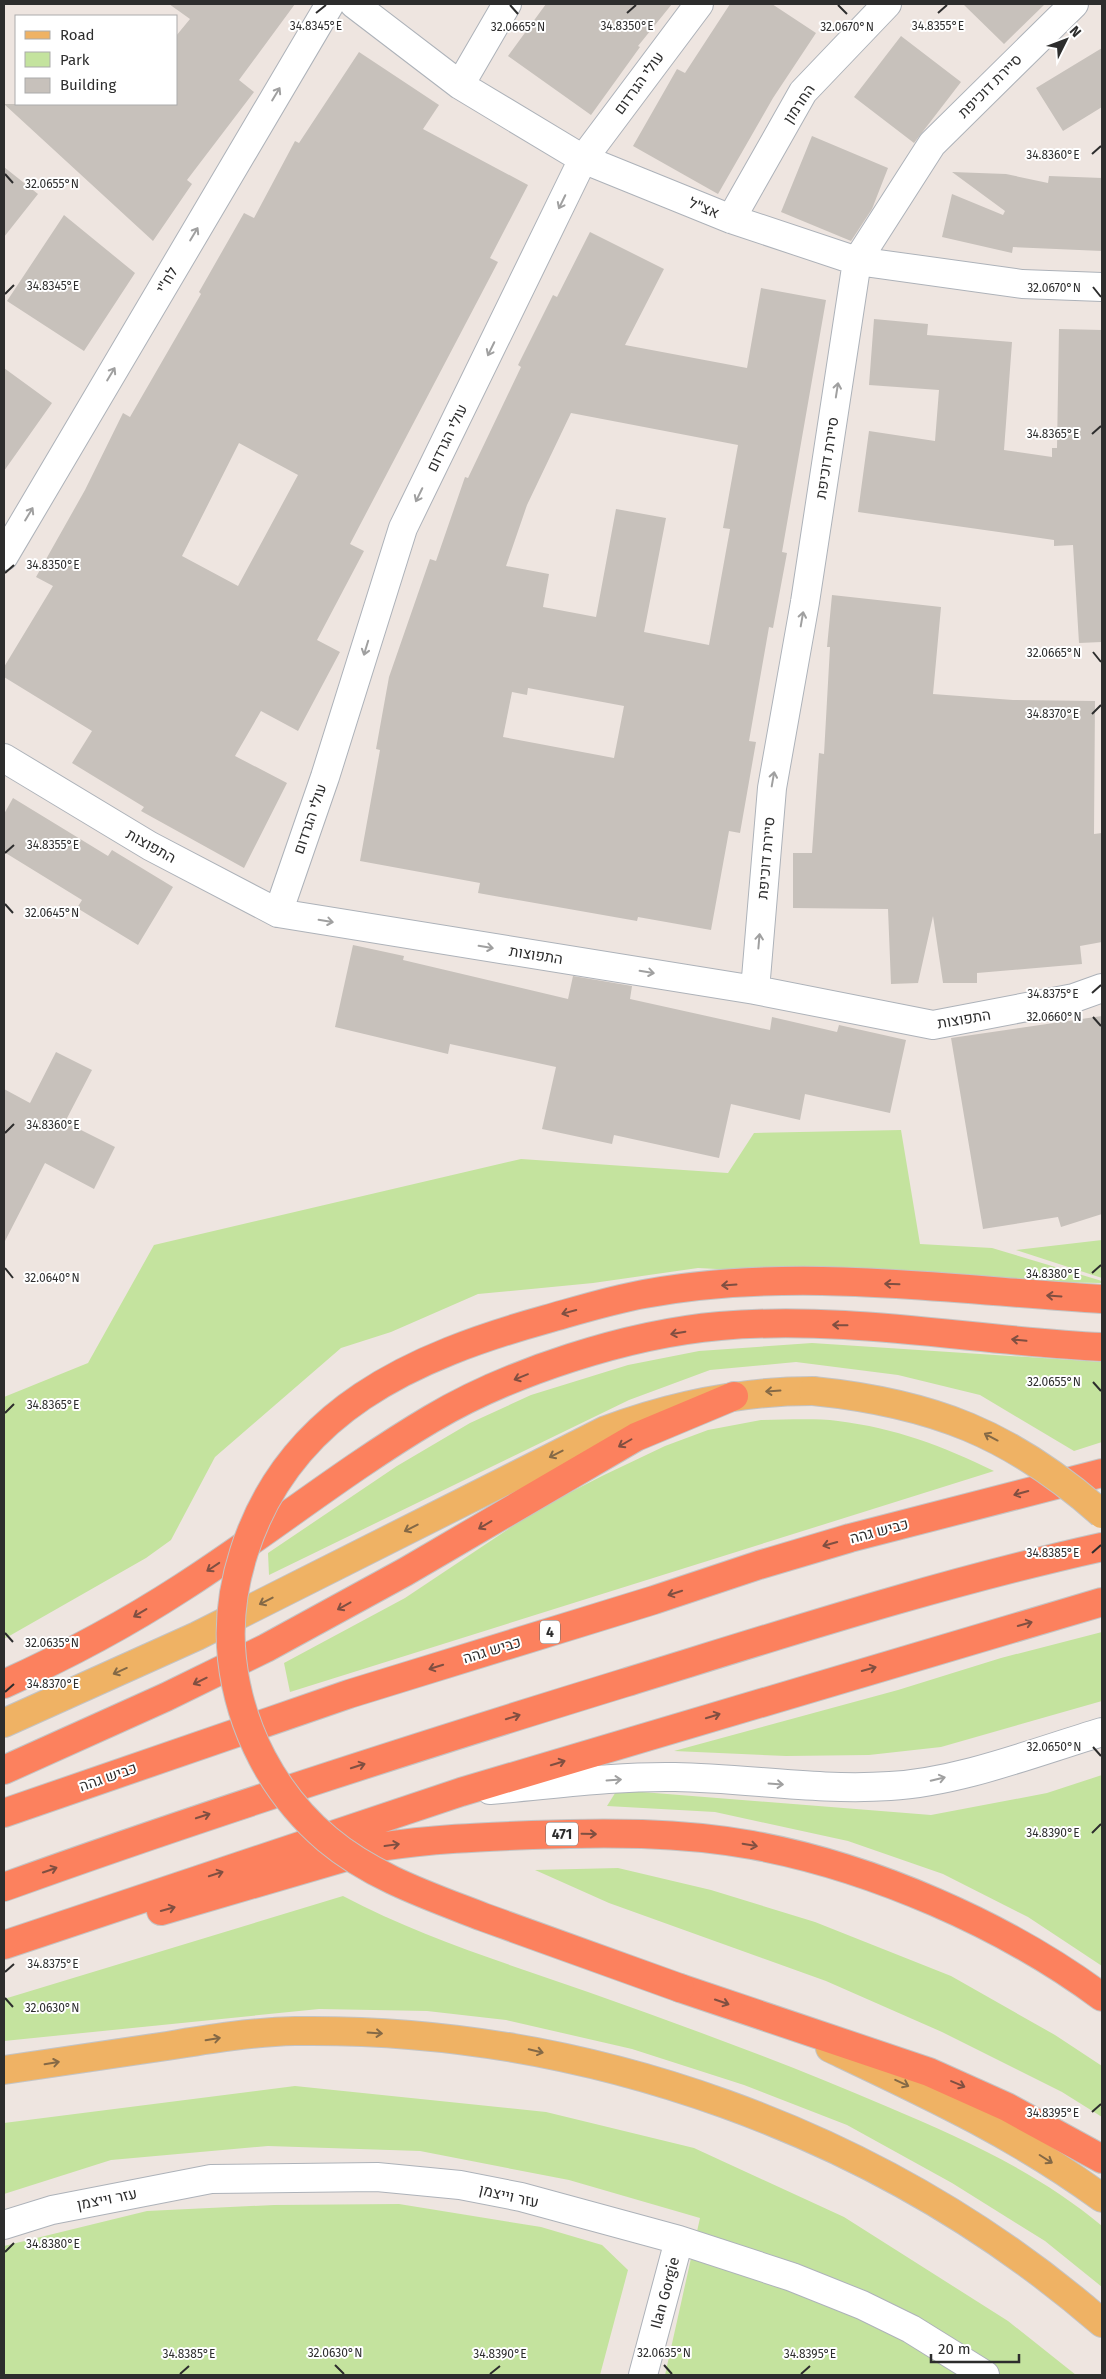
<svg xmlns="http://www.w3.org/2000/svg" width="1106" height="2379" viewBox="0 0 1106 2379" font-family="'Fira Sans',Heebo,sans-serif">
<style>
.green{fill:#c4e39e}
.building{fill:#c7c1bb;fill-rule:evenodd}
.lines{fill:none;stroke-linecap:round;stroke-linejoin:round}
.minor-casing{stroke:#adb2b9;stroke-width:30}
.major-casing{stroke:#c4c4c4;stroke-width:30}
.highway-casing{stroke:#c4c4c4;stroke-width:30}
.minor{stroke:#fff;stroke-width:28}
.major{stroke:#efb264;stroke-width:28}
.highway{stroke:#fc815e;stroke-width:28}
.major-bridge-casing{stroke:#c4c4c4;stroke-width:30;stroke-linecap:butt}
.highway-bridge-casing{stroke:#c4c4c4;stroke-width:30;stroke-linecap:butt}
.major-bridge{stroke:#efb264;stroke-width:28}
.highway-bridge{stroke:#fc815e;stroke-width:28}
.oneway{stroke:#a0a0a0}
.oneway2{stroke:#804f41}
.oneway3{stroke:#846946}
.ticks{fill:none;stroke:#2d2d2d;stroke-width:2}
.labels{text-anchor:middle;stroke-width:4;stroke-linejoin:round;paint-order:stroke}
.shield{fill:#fff;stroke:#6c6c6c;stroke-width:1}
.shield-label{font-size:14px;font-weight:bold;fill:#2d2d2d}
.street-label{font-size:15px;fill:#2d2d2d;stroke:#fff}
.ticks-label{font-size:12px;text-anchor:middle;fill:#2d2d2d;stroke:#fff;stroke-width:4;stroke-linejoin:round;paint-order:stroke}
</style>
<rect width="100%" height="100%" fill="#eee5e0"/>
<path class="green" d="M901,1130L920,1244L992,1248L1102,1281V1283L906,1279L698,1268L593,1283L478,1294L391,1332L341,1348L215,1457L171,1540L146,1558L4,1639V1397L88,1363L154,1245L521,1159L728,1173L754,1133Z
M1102,1240V1278L1016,1250Z
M812,1343L1102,1362V1442L1074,1451L980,1395L898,1375L796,1362L710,1370L629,1400L269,1575L268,1553L397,1466L470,1423L531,1395L628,1365L699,1351Z
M761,1420C786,1420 813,1418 838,1421C895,1428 943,1446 994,1471L290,1692L284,1663L405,1598L540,1508L602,1476L665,1446L708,1430Z
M1102,1632V1701L941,1747L869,1755L786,1756L674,1751L898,1690L1001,1658Z
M1102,1775V1966L1028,1917L943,1874L848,1841L715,1812L607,1806L617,1790L931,1815L1047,1793Z
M618,1868L711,1890L815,1922L951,1976L1055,2035L1102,2066V2117L1062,2092L942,2032L826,1981L609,1903L535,1870Z
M343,1896C421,1937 505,1963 588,1992C689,2028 789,2064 888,2107C962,2138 1039,2173 1102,2226V2287L1045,2241L952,2183L847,2125L744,2085L632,2049L506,2020L427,2011L319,2009L4,2041V1999Z
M295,2086L546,2112L694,2148L844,2217L1008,2321L1076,2375H665L700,2218L569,2180L420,2151L268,2146L111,2160L4,2194V2123Z
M399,2204L541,2227L602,2245L628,2270L600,2375H4V2246L147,2211L274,2205Z"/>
<path class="building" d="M169,4H295L239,80L254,92L187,180L192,184L153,241L4,104H176V36L190,19Z
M546,4H672L638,46L640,47L591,115L508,56Z
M730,4H772L816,33L773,98L718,194L633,146L677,69L685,73Z
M963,4H1045L1004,44Z
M901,36L961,82L914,143L854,97Z
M1102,48V107L1063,131L1036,88Z
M359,52L439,105L423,129L528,185L490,258L498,262L350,544L364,551L317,640L340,652L298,731L261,711L235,756L287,783L244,868L141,811L144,807L72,763L92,731L4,677V667L53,586L36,577L85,490L123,413L130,417L201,294L199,292L244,213L254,218L295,141L299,143ZM239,443L298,475L238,586L182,556Z
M812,136L888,168L872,209L851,241L781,212Z
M4,167L38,194L4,237Z
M952,172L1006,174L1048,183L1049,176L1102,178V251L1013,247L1012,253L942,237L952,194L1003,215L1005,211Z
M64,215L135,273L84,351L7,301Z
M590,232L664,269L625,345L747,368L761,288L826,300L782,552L787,553L773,628L769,627L749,741L756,742L740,833L729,831L711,930L638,917L637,921L478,893L480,883L360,861L380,750L376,749L389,677L430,559L436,561L465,477L468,478L521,367L518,365L553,295L557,297ZM571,413L738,445L723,528L730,529L709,645L644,632L666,518L616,509L596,617L543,607L549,574L506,566L527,505ZM528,688L624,706L614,758L503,737L512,692L527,695Z
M874,319L928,324L927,335L1012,342L1004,450L1052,457V448H1057L1059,329L1102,330V642L1079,643L1073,545L1054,546V540L858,512L869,431L935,441L939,390L869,385Z
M4,368L52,403L4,471Z
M832,595L941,607L933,694L1013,700L1095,701L1094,834L1102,833V942L1080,946L1082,964L977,973V983H943L933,916L918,983L891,984L888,909L793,908V853H812L819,753L824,754L830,647H827Z
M13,798L108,856L112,850L173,887L138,945L77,908L82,900L4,852V814Z
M353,945L404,956L403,960L568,999L573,976L632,986L630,999L770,1030L772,1017L837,1032L839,1025L906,1040L890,1113L805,1094L800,1120L731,1104L719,1158L614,1135L612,1144L542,1129L556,1067L450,1044L448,1054L335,1027Z
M1102,1016V1214L1061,1227L1058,1217L983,1229L951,1038Z
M56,1052L92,1070L65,1122L115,1147L94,1189L45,1163L4,1243V1089L30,1103Z"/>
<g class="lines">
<defs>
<path id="minor" d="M354,4L460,85L583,159L731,219L857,261L1022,284L1102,287
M460,85L507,4
M731,219L803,92L887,4
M4,556L330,4
M4,758L150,846L278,913L755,990L933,1025L1074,998L1102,988
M278,913L325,777L403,528L583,159L699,4
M755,990L772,788L805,602L857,261L932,144L1074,4
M490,1790C551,1785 613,1776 675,1777C746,1778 818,1791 890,1786C960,1782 1035,1752 1102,1732
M4,2225L52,2210L211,2179L377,2177L460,2185L521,2197L679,2240L792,2277L862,2305L911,2329L985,2375
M643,2375L679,2240"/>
<path id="major" d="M4,1723L197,1636L606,1430C673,1405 741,1391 813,1391
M830,2048C925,2093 1018,2136 1102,2198
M4,2070C58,2062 112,2054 167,2046C209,2039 252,2032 295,2031C586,2027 882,2132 1102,2323"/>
<path id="highway" d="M4,1684C66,1656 126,1624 183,1587C267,1533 345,1470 431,1419C510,1372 628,1334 720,1326C848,1315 975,1341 1102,1347
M4,1770L166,1697L266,1648L405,1572L636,1437L734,1396
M4,1813L349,1694L654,1600L759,1565L850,1538L1102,1473
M4,1887C209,1813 416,1747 624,1683C783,1634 940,1583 1102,1547
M161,1911L380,1847C430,1839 481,1837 532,1835C605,1832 679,1832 752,1845C872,1867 1005,1925 1102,1997
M4,1945L461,1792L1102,1602
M680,1988L929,2072L1007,2107L1102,2159"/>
</defs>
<use href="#minor" class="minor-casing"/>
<use href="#major" class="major-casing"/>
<use href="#highway" class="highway-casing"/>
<use href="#minor" class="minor"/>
<use href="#major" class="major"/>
<use href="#highway" class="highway"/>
<defs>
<path id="major-bridge" d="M813,1391C932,1403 1012,1434 1102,1514"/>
<path id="highway-bridge" d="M680,1988C614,1964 548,1941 483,1917C429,1896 372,1877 327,1839C273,1793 240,1729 232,1659C228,1622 233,1586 244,1552C289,1410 414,1356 547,1319C579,1310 611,1300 644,1294C794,1266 951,1290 1102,1299"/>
</defs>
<use href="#major-bridge" class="major-bridge-casing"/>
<use href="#highway-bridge" class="highway-bridge-casing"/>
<use href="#major-bridge" class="major-bridge"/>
<use href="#highway-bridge" class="highway-bridge"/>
</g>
<defs><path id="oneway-shaft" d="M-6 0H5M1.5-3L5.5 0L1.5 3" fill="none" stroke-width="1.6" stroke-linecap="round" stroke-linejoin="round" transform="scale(1.25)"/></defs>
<g class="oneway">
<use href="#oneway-shaft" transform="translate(276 94) rotate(-59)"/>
<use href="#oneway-shaft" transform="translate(562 202) rotate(116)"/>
<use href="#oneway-shaft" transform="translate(194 234) rotate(-59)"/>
<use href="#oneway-shaft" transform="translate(491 349) rotate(116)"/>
<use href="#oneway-shaft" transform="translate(111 374) rotate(-59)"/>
<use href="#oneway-shaft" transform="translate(837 390) rotate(-81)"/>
<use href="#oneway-shaft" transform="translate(419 495) rotate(116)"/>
<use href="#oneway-shaft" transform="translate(29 514) rotate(-59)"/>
<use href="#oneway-shaft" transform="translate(802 619) rotate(-80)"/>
<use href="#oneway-shaft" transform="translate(366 648) rotate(107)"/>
<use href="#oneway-shaft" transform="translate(773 779) rotate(-80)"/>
<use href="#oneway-shaft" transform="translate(326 921) rotate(9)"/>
<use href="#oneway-shaft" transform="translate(759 941) rotate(-85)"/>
<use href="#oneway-shaft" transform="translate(486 947) rotate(9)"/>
<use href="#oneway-shaft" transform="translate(647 972) rotate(9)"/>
<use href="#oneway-shaft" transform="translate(938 1779) rotate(-14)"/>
<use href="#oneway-shaft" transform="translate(614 1780) rotate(-4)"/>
<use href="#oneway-shaft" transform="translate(776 1784) rotate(4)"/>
</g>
<g class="oneway2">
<use href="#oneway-shaft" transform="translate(892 1284) rotate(-178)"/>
<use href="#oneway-shaft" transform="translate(729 1285) rotate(176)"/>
<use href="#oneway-shaft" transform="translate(1054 1296) rotate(-176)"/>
<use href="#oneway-shaft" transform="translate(569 1312) rotate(165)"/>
<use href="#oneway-shaft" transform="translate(840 1325) rotate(-179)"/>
<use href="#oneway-shaft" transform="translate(678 1333) rotate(170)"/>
<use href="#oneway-shaft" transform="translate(1019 1340) rotate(-174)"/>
<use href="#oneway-shaft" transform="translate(521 1377) rotate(158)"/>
<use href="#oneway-shaft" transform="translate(625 1443) rotate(150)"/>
<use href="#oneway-shaft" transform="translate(1021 1493) rotate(165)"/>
<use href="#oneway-shaft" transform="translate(485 1525) rotate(149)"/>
<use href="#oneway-shaft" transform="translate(830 1544) rotate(164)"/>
<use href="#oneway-shaft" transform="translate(213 1567) rotate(146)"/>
<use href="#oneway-shaft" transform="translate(675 1593) rotate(162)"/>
<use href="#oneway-shaft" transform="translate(344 1606) rotate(151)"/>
<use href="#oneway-shaft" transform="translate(140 1613) rotate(149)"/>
<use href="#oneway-shaft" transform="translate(1025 1624) rotate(-16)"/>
<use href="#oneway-shaft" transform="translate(436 1667) rotate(163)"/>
<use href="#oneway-shaft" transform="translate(869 1669) rotate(-16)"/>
<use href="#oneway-shaft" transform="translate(200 1681) rotate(154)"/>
<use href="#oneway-shaft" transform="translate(713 1716) rotate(-17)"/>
<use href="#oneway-shaft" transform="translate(513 1717) rotate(-17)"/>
<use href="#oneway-shaft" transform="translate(558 1763) rotate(-17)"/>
<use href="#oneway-shaft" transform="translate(358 1766) rotate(-18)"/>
<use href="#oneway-shaft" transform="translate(203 1816) rotate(-18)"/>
<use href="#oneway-shaft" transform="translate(589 1834) rotate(1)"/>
<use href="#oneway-shaft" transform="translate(392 1845) rotate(-8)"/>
<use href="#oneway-shaft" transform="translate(750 1845) rotate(10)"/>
<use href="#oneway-shaft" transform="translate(50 1870) rotate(-19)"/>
<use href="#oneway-shaft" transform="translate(216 1874) rotate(-18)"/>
<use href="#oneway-shaft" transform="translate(168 1909) rotate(-16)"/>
<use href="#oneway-shaft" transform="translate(722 2002) rotate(19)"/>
<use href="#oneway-shaft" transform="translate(958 2084) rotate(23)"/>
</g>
<g class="oneway3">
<use href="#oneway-shaft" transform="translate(773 1391) rotate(176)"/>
<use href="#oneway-shaft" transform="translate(991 1437) rotate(-152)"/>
<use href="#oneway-shaft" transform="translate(556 1454) rotate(153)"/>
<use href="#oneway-shaft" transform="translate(411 1528) rotate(153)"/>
<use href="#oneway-shaft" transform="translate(266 1601) rotate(153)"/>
<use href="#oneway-shaft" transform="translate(120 1671) rotate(156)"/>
<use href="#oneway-shaft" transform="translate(375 2033) rotate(4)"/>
<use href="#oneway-shaft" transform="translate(213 2039) rotate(-9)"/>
<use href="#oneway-shaft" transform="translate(536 2051) rotate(13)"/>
<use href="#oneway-shaft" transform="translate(52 2063) rotate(-9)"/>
<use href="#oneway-shaft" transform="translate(902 2083) rotate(25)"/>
<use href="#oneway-shaft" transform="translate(1046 2159) rotate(32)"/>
</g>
<path class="ticks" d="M510,5L518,14M838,5L847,14M316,13L326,5M627,13L636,5M938,13L947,5M1092,154L1101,146M5,174L13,183M1093,287L1101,297M5,294L14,285M1092,434L1101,426M5,573L14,565M1093,652L1101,662M1092,714L1101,705M5,853L14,845M5,904L13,913M1092,993L1101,985M1093,1017L1101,1026M5,1133L14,1124M5,1268L13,1278M1092,1273L1101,1265M1093,1382L1101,1391M5,1413L14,1404M1092,1553L1101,1545M5,1633L13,1642M5,1692L14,1684M1093,1747L1101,1756M1092,1833L1101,1824M5,1972L14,1964M5,1998L13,2007M1092,2112L1101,2104M5,2252L14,2243M335,2365L344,2374M664,2365L672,2374M180,2374L189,2366M490,2374L500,2366M801,2374L810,2366"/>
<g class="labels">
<g class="shield">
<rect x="540" y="1620.5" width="20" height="23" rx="4"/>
<rect x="546" y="1822.5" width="32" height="23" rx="4"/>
</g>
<g class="shield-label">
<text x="550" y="1637">4</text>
<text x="562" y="1839">471</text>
</g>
<g class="street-label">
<text transform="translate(639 83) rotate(-54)" y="5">עולי הגרדום</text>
<text transform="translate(990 86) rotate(-45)" y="5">סיירת דוכיפת</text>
<text transform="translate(799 104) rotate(-56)" y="5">החרמון</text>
<text transform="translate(704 208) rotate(22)" y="5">אצ"ל</text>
<text transform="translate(167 280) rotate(-59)" y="5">לח"י</text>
<text transform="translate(447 438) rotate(-64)" y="5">עולי הגרדום</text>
<text transform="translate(827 458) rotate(-81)" y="5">סיירת דוכיפת</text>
<text transform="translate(310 819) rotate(-71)" y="5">עולי הגרדום</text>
<text transform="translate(151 846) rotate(29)" y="5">התפוצות</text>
<text transform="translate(766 858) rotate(-85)" y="5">סיירת דוכיפת</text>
<text transform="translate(536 955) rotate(9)" y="5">התפוצות</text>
<text transform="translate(964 1019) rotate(-10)" y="5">התפוצות</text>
<text transform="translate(879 1531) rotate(-15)" y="5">כביש גהה</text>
<text transform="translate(492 1650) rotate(-17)" y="5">כביש גהה</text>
<text transform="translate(108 1777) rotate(-19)" y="5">כביש גהה</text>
<text transform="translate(509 2196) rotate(13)" y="5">עזר וייצמן</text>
<text transform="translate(107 2199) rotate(-11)" y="5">עזר וייצמן</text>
<text transform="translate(665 2293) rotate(-75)" y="5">Ilan Gorgie</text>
</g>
</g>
<g class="ticks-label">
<text x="316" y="30">34.8345°E</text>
<text x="938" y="30">34.8355°E</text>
<text x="627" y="30">34.8350°E</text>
<text x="518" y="31">32.0665°N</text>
<text x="847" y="31">32.0670°N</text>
<text x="1053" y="159">34.8360°E</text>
<text x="52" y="188">32.0655°N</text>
<text x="53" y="290">34.8345°E</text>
<text x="1054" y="292">32.0670°N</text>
<text x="1053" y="438">34.8365°E</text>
<text x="53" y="569">34.8350°E</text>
<text x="1054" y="657">32.0665°N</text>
<text x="1053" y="718">34.8370°E</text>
<text x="53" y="849">34.8355°E</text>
<text x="52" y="917">32.0645°N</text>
<text x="1053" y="998">34.8375°E</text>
<text x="1054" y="1021">32.0660°N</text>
<text x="53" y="1129">34.8360°E</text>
<text x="1053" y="1278">34.8380°E</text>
<text x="52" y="1282">32.0640°N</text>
<text x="1054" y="1386">32.0655°N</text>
<text x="53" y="1409">34.8365°E</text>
<text x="1053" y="1557">34.8385°E</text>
<text x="52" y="1647">32.0635°N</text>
<text x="53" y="1688">34.8370°E</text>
<text x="1054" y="1751">32.0650°N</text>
<text x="1053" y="1837">34.8390°E</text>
<text x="53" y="1968">34.8375°E</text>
<text x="52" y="2012">32.0630°N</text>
<text x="1053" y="2117">34.8395°E</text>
<text x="53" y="2248">34.8380°E</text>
<text x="335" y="2357">32.0630°N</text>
<text x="664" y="2357">32.0635°N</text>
<text x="189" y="2358">34.8385°E</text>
<text x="500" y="2358">34.8390°E</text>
<text x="810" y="2358">34.8395°E</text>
</g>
<rect width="1106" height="2379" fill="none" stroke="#2d2d2d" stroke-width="10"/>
<rect x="15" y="15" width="162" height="90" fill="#ffffff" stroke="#ababab"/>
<rect x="25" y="31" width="25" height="8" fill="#efb264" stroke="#ababab"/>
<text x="60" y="40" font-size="15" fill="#2d2d2d">Road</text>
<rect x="25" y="52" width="25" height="15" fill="#c4e39e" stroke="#ababab"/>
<text x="60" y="65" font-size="15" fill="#2d2d2d">Park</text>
<rect x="25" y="78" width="25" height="15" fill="#c7c1bb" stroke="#ababab"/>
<text x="60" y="90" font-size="15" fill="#2d2d2d">Building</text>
<g transform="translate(1066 40) rotate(48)" stroke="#ffffff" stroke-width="4" paint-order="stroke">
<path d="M0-4L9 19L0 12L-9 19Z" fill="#2d2d2d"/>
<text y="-8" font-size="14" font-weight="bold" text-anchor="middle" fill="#2d2d2d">N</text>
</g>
<path d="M931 2354v8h88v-8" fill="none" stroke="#2d2d2d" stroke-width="2.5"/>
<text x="938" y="2354" font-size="15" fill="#2d2d2d" stroke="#ffffff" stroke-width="4" paint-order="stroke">20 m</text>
</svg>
